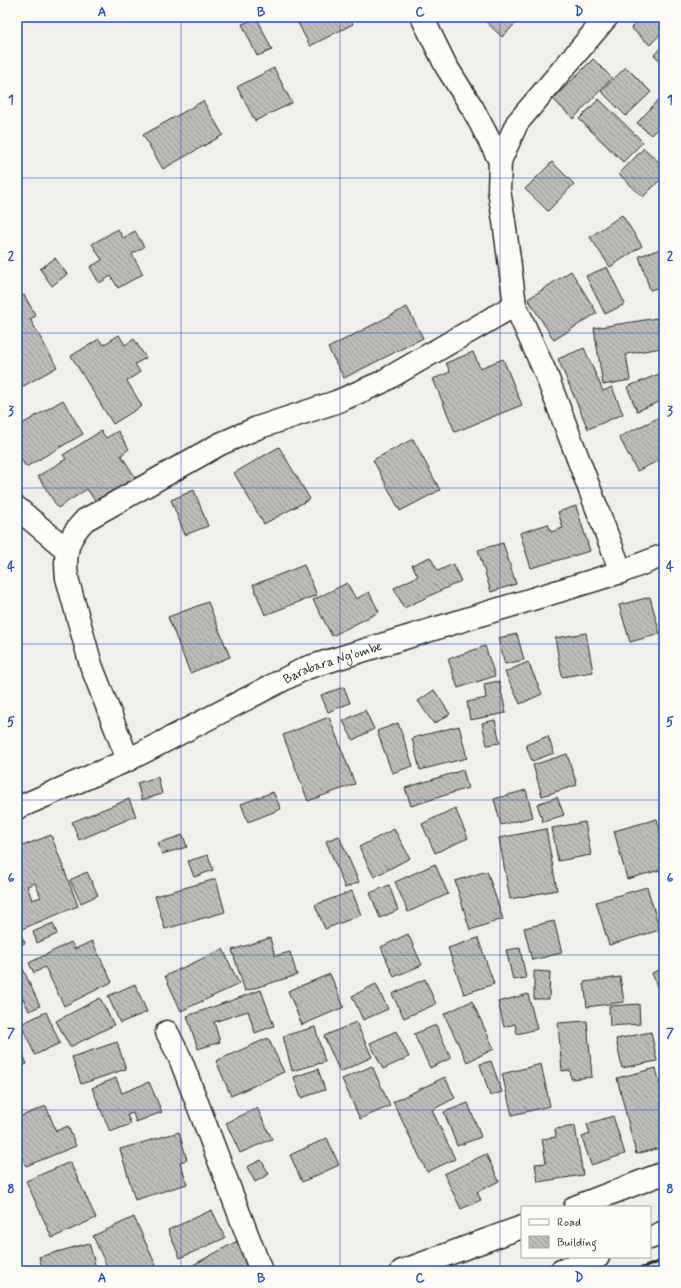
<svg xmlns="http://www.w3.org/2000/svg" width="681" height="1288" viewBox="0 0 681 1288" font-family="Mynerve,sans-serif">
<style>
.building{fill:url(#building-back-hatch);stroke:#2b2b2b;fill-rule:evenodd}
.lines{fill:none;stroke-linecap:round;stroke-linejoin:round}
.minor-casing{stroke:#2b2b2b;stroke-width:25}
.minor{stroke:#fdfcf7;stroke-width:22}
.rail{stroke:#2b2b2b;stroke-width:3}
.grid{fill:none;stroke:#1d4ed8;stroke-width:1;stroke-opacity:0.55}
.labels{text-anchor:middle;stroke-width:3;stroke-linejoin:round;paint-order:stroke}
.street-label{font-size:13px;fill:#2b2b2b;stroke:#fdfcf7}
.neatline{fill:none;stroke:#1d4ed8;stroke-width:1.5}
.grid-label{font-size:13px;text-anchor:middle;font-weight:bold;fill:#1d4ed8}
</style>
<defs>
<pattern id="building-back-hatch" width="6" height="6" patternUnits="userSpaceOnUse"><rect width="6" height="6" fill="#bdbcb8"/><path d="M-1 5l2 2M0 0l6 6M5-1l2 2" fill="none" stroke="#9a9996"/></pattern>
</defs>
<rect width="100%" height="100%" fill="#f0efeb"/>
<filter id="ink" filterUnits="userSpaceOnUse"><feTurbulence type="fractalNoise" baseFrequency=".025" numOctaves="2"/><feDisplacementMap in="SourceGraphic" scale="8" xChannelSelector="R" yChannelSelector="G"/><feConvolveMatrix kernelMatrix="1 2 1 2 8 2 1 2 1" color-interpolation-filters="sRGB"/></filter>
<g filter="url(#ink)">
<path class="building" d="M301,17H350L353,24L310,46L296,19Z
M481,17H522L502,37Z
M641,17H664V30L650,45L631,28Z
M257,18L272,50L257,56L242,24Z
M664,44V64L654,55Z
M593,59L612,78L573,119L553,99Z
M626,67L651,92L626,116L601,91Z
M274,68L292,103L255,121L237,87Z
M664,94V133L658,128L651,135L637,123Z
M599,99L643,142L623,162L579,119Z
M203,101L223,135L163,169L143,135Z
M644,148L664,167V176L643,197L619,174Z
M552,162L574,184L548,211L525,189Z
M622,215L642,246L610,267L590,237Z
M118,229L123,238L135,231L144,247L132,254L143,274L118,288L111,276L99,283L90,267L102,260L92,244Z
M664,248V286L650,290L639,256Z
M55,258L67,274L52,286L40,269Z
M607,267L625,304L605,314L586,276Z
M571,271L597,313L554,340L528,299Z
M24,295L36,316L30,319L57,367L20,388L17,382V299Z
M407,307L423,338L344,378L328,348Z
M657,318L662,348L626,354L630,380L603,385L594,328Z
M119,335L125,345L134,339L146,358L135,364L140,372L127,381L142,406L113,424L71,356L99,339L103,345Z
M584,348L603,391L612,387L623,414L588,429L558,359Z
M473,352L480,368L503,359L522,405L455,432L433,379L450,372L446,363Z
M664,372V400L637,411L627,387Z
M63,400L83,434L26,467L17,452V427Z
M664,415V458L637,471L619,437Z
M101,431L106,438L118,431L129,449L121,455L137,480L98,505L87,489L58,508L38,476L66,459L63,455Z
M413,439L440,490L400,511L373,460Z
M279,447L310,499L264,524L234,473Z
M194,490L208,526L185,535L171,500Z
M576,506L590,551L531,568L520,533L548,524L551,532L563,528L558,512Z
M503,543L516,584L491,592L478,550Z
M430,557L438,571L453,564L461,581L404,608L394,588L418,576L412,565Z
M304,565L317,595L265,615L253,585Z
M347,583L356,599L369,592L379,612L332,636L313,600Z
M650,597L660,634L630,642L619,605Z
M208,602L230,657L190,673L168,617Z
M586,633L593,672L562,677L555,638Z
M517,634L524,660L505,664L498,638Z
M485,646L495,676L458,688L448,659Z
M528,662L542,694L520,704L505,672Z
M499,681L506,713L470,720L467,702L486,698L484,684Z
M344,687L350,703L328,712L321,695Z
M434,690L450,714L434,724L418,701Z
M365,710L374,729L353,740L343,721Z
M329,717L355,784L308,801L283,735Z
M495,720L500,743L487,745L482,723Z
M398,723L413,766L392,773L377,731Z
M459,726L467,758L420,770L412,738Z
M548,736L554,753L532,761L526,745Z
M567,754L577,785L542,796L533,765Z
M463,770L468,788L411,806L405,788Z
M158,777L162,794L142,800L137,783Z
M526,790L533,817L501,825L494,799Z
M273,792L281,809L248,822L241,804Z
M557,797L564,815L543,822L537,804Z
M129,799L136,816L79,840L72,822Z
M455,808L468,838L435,853L422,824Z
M657,819L664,845V869L627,879L614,831Z
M585,822L591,855L558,861L552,828Z
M394,829L410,858L374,877L359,847Z
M546,829L557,890L510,899L499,838Z
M51,835L78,906L17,931V848ZM35,883L41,897L32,900L27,886Z
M183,835L187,847L162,854L158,843Z
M339,836L359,882L345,888L326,841Z
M208,855L213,870L194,877L188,861Z
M435,864L448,894L408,912L395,882Z
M487,871L503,919L470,930L455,881Z
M87,872L98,895L81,903L70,880Z
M216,879L225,912L165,929L155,896Z
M389,885L398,910L380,918L370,893Z
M647,887L660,930L609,945L596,902Z
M352,891L361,915L325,929L315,905Z
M554,921L562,953L532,960L524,928Z
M53,923L57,934L37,943L33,932Z
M408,934L422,965L394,977L381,947Z
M21,935L25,943L17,946V937Z
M270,938L275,956L290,952L297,975L245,991L232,950Z
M478,938L494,984L464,994L448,948Z
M92,941L112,982L64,1006L45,967L34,973L29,963L71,942L75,949Z
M520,948L526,978L513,980L506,950Z
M223,949L239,984L181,1011L165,976Z
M17,956L40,1006L29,1011L17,986Z
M664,968V1005L652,973Z
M534,971L550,972L549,999H534Z
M330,974L344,1007L302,1025L288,991Z
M620,977L624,1002L587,1007L584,982Z
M425,979L436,1004L404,1018L392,994Z
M135,984L147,1012L120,1023L108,996Z
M376,984L388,1009L363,1020L352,996Z
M261,990L274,1026L255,1033L248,1011L214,1022L220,1042L198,1049L187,1016Z
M528,994L537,1029L517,1034L515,1024L504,1027L498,1002Z
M100,998L114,1025L70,1047L56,1021Z
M472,1001L494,1049L467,1062L444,1014Z
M639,1004L640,1024L610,1026L609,1006Z
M46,1012L60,1043L35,1055L21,1024Z
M587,1021L592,1077L571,1079L570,1070L562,1071L558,1023Z
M356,1022L372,1057L340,1072L324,1036Z
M436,1025L451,1058L430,1068L414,1034Z
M315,1027L325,1062L292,1071L283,1036Z
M396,1031L409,1057L383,1069L370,1043Z
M651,1032L657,1061L622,1068L616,1039Z
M664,1037V1053L660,1038Z
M268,1038L284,1072L231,1096L216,1061Z
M17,1040L27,1064L17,1068Z
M117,1042L126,1069L81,1084L72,1057Z
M491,1061L502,1092L490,1096L480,1064Z
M541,1064L550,1106L512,1115L502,1074Z
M372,1066L390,1106L360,1119L342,1079Z
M656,1068L664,1101V1147L636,1154L617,1078Z
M318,1069L325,1090L301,1098L294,1077Z
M445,1077L455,1098L432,1110L455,1159L427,1172L393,1102Z
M116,1078L122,1093L149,1082L162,1112L136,1122L133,1113L127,1115L131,1124L110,1132L92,1088Z
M468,1103L481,1137L457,1146L444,1112Z
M46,1106L56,1131L68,1126L76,1146L26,1166L21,1156L17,1158V1118Z
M257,1108L272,1139L240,1153L226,1123Z
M613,1116L625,1154L591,1165L582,1137L590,1134L587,1124Z
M575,1126L583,1175L538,1182L535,1164L546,1163L542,1139L556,1137L555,1129Z
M179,1132L187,1160L180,1162L187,1184L135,1200L120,1149Z
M327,1138L339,1165L302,1182L290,1155Z
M486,1154L499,1181L477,1192L481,1200L461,1209L444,1174Z
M261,1160L269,1174L255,1182L247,1167Z
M70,1162L96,1218L52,1238L26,1181Z
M212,1210L225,1238L180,1258L168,1230Z
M134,1217L158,1270L156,1271H109L93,1236Z
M239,1240L255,1271H182Z
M89,1243L97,1271H43L39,1257Z"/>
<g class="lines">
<defs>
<g id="minor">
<path d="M422,17L446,66L473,109L500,161"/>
<path d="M607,17L517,123L500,161L499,190L504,221L515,305L546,374L621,572"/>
<path d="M17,508L67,550"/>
<path d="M128,760L91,665L67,578C64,553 67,538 85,520L220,444L257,428L336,402L380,383L515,305"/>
<path id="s1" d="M17,808L128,760L306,668L621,572L664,555"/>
<path d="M167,1032L180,1058L261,1271"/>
<path d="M575,1207L664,1173"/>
<path d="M650,1238L664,1232"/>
<path d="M402,1271L522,1227"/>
<path d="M561,1271L598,1257"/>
</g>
</defs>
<use href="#minor" class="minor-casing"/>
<use href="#minor" class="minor"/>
<path class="rail" d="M634,1271L664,1260"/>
</g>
</g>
<path class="grid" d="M181,17V1271M340,17V1271M500,17V1271M17,178H664M17,333H664M17,488H664M17,644H664M17,800H664M17,955H664M17,1110H664"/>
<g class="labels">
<g class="street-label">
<text dy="5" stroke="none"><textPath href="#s1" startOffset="348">Barabara Ng'ombe</textPath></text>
</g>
</g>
<rect width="681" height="1288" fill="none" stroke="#fdfcf7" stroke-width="44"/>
<rect x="521" y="1206" width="130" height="52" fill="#fdfcf7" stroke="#a9a8a5"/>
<rect x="529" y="1219" width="20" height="6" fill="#fdfcf7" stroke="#a9a8a5"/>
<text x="557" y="1226" font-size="12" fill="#2b2b2b">Road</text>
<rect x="529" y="1236" width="20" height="12" fill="url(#building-back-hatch)" stroke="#a9a8a5"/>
<text x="557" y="1246" font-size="12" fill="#2b2b2b">Building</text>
<rect x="22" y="22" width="637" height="1244" class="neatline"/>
<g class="grid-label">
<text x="102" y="16">A</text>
<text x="261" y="16">B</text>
<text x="420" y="16">C</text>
<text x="579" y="16">D</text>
<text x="11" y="104">1</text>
<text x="670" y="104">1</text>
<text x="11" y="260">2</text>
<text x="670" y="260">2</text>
<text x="11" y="415">3</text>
<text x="670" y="415">3</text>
<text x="11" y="571">4</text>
<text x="670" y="571">4</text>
<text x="11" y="726">5</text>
<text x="670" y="726">5</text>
<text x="11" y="882">6</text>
<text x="670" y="882">6</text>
<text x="11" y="1037">7</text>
<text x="670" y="1037">7</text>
<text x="11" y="1193">8</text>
<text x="670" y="1193">8</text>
<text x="102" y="1282">A</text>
<text x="261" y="1282">B</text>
<text x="420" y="1282">C</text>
<text x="579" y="1282">D</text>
</g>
</svg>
